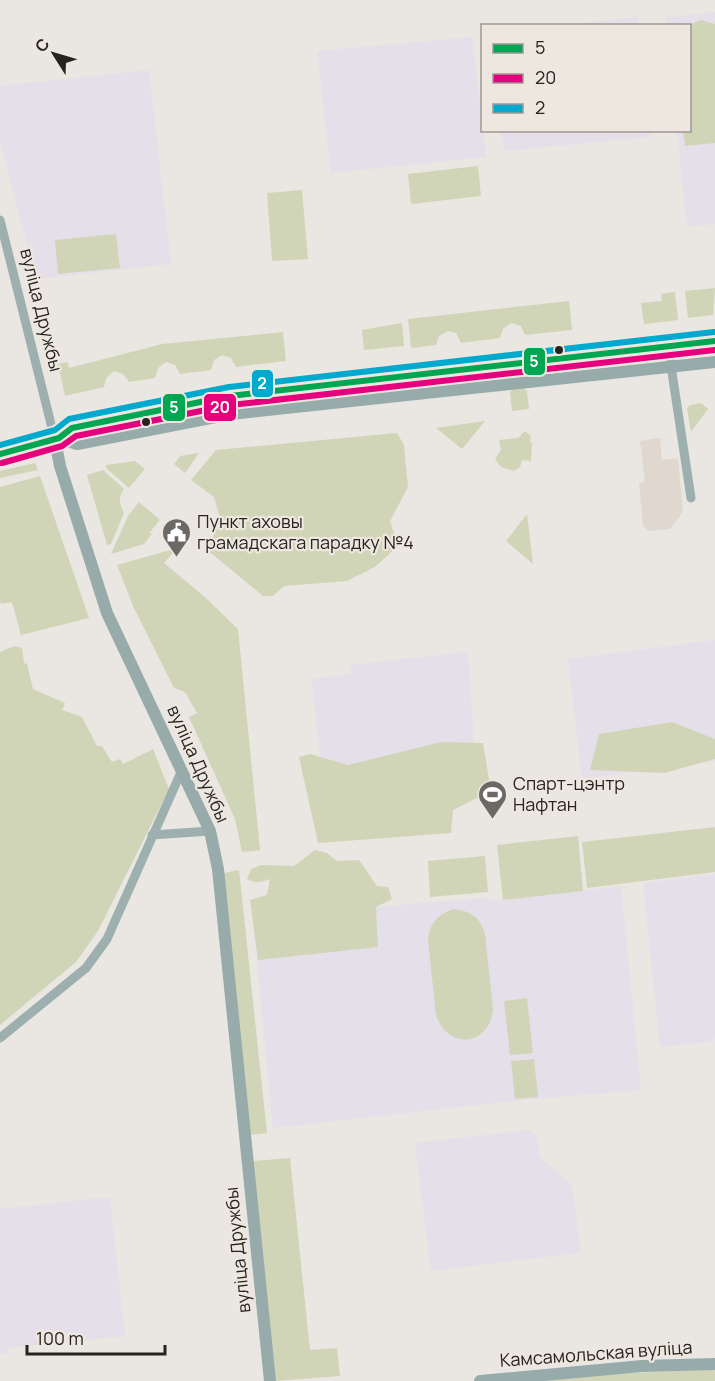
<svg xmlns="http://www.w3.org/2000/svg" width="715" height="1381" viewBox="0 0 715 1381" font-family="Manrope,sans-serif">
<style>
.built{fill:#e0d8cf}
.education{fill:#e5dfea}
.green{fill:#d1d5b7}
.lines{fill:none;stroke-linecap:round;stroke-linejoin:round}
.street{stroke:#9dafaf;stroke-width:9}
.secondary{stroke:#98abab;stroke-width:12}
.bus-1-casing{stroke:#ede7df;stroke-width:10}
.bus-2-casing{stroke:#ede7df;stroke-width:10}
.bus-3-casing{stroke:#ede7df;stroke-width:10}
.bus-1{stroke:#00a651;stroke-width:6}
.bus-2{stroke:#e5007d;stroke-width:6}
.bus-3{stroke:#00a9ce;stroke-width:6}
.bus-dot{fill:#262421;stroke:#ede7df;stroke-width:2}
.labels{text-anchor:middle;stroke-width:4.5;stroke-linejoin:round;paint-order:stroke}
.street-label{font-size:18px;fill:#262421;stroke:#ede7df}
.poi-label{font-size:18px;fill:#262421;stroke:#ede7df;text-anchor:start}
.line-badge{stroke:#ede7df;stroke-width:2}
.badge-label{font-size:16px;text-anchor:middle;font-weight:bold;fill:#fff}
</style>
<rect width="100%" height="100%" fill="#eae6e2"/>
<path class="built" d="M660,438L662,460L678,458L683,512L670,529L649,531L643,526L639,483L645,482L640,441Z"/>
<path class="education" d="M715,12V224L687,227L677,131L690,130V26L667,25L666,18Z
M637,17L638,25H565Z
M472,37L486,157L331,173L317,51Z
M149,70L171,264L36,279L0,141V86Z
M649,130L650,137L504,151L501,131Z
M715,640V761L582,779L568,659Z
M468,652L478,796L326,815L312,679L351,674L350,665Z
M715,874V1038L713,1041L660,1047L643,883Z
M621,886L641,1090L512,1101L273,1128L253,921L419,903L490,898L491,901Z
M529,1130L538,1138L539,1156L572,1185L581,1253L431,1271L415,1143Z
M110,1197L125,1336L8,1348V1354H0V1209Z"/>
<path class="green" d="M701,20L715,24V143L685,146L683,131L690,130L689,25Z
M478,166L481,196L411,204L408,174Z
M302,190L308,259L272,261L267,193Z
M116,234L120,268L58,274L55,240Z
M715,288L713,315L688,318L685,291Z
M675,292L678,320L644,324L641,303L662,301L661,294Z
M569,301L572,330L525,335L521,326L511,323L503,329L500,338L461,343L456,333L448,331L439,336L436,345L411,348L408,319Z
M402,323L404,346L364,350L362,330Z
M283,332L286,361L236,367L231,358L222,355L214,360L211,370L180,374L175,365L166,362L158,368L155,378L129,382L123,374L114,371L106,378L104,387L65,396L58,364L68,362L69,368L162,344Z
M514,387H522L527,391L529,409L512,411L510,392Z
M701,403L708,409L691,432L687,408L690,405Z
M485,421L462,449L436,428Z
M525,431L531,436L530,442L532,443L531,461L522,460L520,467L514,471L501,467L495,459L501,450L499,440L518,438Z
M397,433L404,445L408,487L390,521L398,546L375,567L347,581L284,586L273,596H263L206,549L221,522L214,497L191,480L216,450Z
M199,453L185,473L174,464L180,456Z
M135,461L145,469L129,488L106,468V465Z
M35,463L38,470L0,478V471Z
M103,470L124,489C118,498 119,504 124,513L111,544L107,545L87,475Z
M40,476L89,618L21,635L12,602L1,604L0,600V487Z
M139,502L160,520L150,532L152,534L144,544L111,554L128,516Z
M527,514L533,564L506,541Z
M177,548L164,563L206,598L238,629L260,850L242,852L235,819L189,717L197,713L185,692L174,688L133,606L117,565Z
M14,646L22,648L24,663L27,664L33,689L65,703L62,710L82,717L97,746H102L112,762L120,759L123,764L153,749L169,789L98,931L76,962L0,1025V652Z
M672,722L715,739V759L664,773L590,770L599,734Z
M441,742L483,743L491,791L453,810L451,833L318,843L299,757L310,754L348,765Z
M715,827V872L587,888L582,842Z
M578,836L583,891L503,900L497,845Z
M315,850L327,853L337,861L359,860L377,886L388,887L392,899L376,907L378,947L258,960L250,900L267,895L270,879C261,882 256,884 247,879L251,869L261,865L294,866Z
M485,856L488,892L430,897L428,861Z
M239,870L267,1133L250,1135L224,873Z
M453,909C471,911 480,917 485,934L493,1009C490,1046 448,1051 436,1015L428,940C430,923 437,915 453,909Z
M527,998L533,1053L510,1055L504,1001Z
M534,1059L538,1097L515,1099L511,1061Z
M290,1158L310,1350L337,1348L340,1376L275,1381L253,1161Z
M715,1369V1381H544L592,1375Z"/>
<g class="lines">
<path class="street" d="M0,220L55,440
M668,346L691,498
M152,835L210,831
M0,1038L86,968L107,939L182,770"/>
<path class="secondary" d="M59,438L77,444L231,414L715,362
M55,440L60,466L107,613L210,831L218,869L270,1381
M0,454L59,438L72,428L230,396L715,341
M480,1381L642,1366L715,1364"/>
<defs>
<path id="bus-1" d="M0,454L59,438L72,428L230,396L715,341"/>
<path id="bus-2" d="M2,463L62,446L76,436L231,405L715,350"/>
<path id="bus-3" d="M0,445L55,430L69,419L229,387L714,332"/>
</defs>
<use href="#bus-1" class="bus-1-casing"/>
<use href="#bus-2" class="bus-2-casing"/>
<use href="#bus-3" class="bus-3-casing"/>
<use href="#bus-1" class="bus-1"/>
<use href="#bus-2" class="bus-2"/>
<use href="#bus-3" class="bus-3"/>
</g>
<defs>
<symbol id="civic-pin" viewBox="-11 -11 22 30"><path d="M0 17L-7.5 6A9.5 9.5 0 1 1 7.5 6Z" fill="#6b6865" stroke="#ede7df"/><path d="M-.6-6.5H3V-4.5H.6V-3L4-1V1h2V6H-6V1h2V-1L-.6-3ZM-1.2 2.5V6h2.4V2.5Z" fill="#fff"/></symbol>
<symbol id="stadium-pin" viewBox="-11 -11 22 30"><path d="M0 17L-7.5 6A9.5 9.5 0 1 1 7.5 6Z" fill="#6b6865" stroke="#ede7df"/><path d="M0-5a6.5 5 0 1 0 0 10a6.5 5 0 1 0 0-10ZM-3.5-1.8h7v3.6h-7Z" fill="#fff"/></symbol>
</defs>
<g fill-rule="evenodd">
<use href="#civic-pin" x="160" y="516" width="33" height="45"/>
<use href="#stadium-pin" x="476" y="778" width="33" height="45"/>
</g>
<g class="bus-dot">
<circle cx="559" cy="350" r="5"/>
<circle cx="146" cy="422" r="5"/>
</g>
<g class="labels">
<g class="street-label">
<text transform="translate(41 310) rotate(76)" y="6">вуліца Дружбы</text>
<text transform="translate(198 764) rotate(66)" y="6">вуліца Дружбы</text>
<text transform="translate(238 1250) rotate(-96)" y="6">вуліца Дружбы</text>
<text transform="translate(596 1354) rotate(-4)" y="6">Камсамольская вуліца</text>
</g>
<g class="poi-label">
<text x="197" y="528">Пункт аховы<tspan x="197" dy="21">грамадскага парадку №4</tspan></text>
<text x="513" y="790">Спарт-цэнтр<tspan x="513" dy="21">Нафтан</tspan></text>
</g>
</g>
<g class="line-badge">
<rect x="523" y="347" width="23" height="29" rx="6" fill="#00a651"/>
<rect x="251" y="369" width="23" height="29" rx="6" fill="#00a9ce"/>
<rect x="203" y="393" width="34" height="29" rx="6" fill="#e5007d"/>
<rect x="162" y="393" width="24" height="29" rx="6" fill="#00a651"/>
</g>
<g class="badge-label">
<text x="534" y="367">5</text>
<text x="262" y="389">2</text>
<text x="220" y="413">20</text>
<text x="174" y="413">5</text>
</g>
<rect x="481" y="24" width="210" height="108" fill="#ede7df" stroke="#9d9993" stroke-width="1.5"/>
<rect x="493" y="44" width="30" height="9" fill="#00a651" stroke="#9d9993" stroke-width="1.5"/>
<text x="535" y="54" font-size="18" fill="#262421">5</text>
<rect x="493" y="74" width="30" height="9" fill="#e5007d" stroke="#9d9993" stroke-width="1.5"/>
<text x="535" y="84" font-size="18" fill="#262421">20</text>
<rect x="493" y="104" width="30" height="9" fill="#00a9ce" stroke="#9d9993" stroke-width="1.5"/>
<text x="535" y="114" font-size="18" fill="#262421">2</text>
<g transform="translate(54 54) rotate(307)" stroke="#ede7df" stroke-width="4.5" paint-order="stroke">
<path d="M0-4.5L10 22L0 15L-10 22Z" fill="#262421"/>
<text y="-9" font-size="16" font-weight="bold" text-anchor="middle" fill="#262421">С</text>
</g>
<path d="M27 1345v9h138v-9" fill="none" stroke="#262421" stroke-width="3"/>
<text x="36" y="1345" font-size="18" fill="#262421" stroke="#ede7df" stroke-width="4.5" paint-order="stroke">100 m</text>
</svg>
